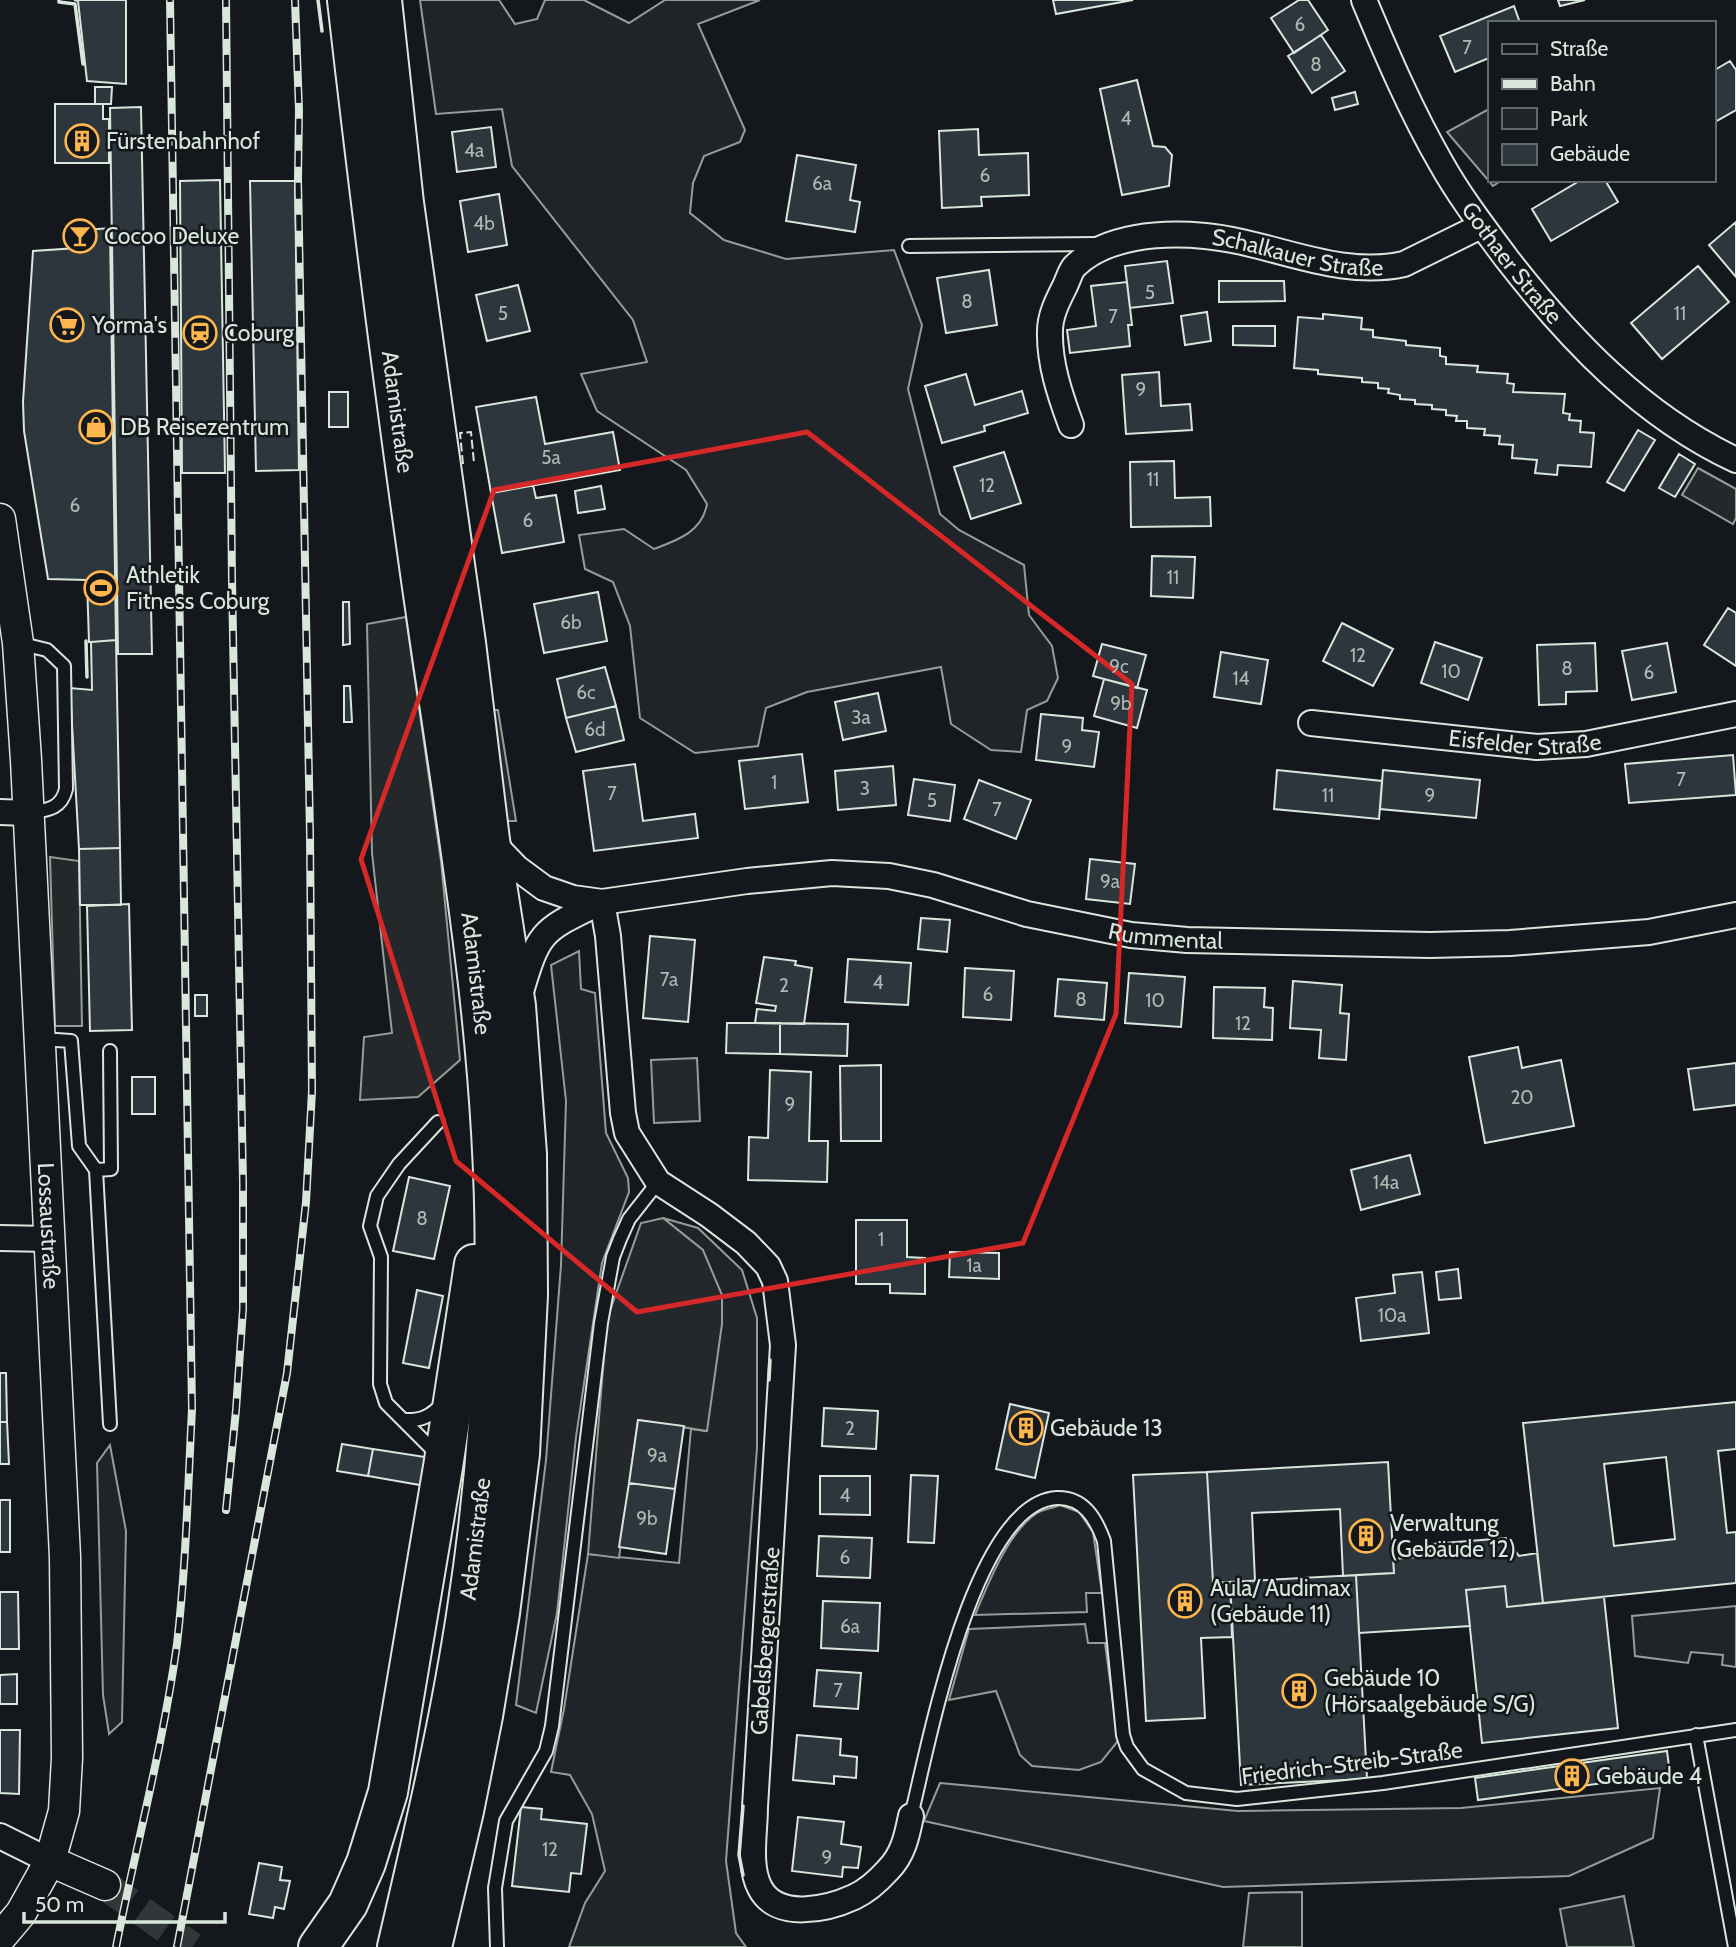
<svg xmlns="http://www.w3.org/2000/svg" width="1736" height="1947" viewBox="0 0 1736 1947" font-family="Cabin,sans-serif">
<style>
.green{fill:#202428;stroke:#939e99;stroke-width:2}
.parking{fill:#24282b;stroke:#939e99;stroke-width:2}
.building{fill:#2c363c;stroke:#d8e6dc;stroke-width:2;fill-rule:evenodd}
.lines{fill:none;stroke-linecap:round;stroke-linejoin:round}
.tertiary-tunnel{stroke:#313739;stroke-width:30;stroke-dasharray:30 15;stroke-linecap:butt}
.service-casing{stroke:#d8e6dc;stroke-width:16}
.minor-casing{stroke:#d8e6dc;stroke-width:28}
.tertiary-casing{stroke:#d8e6dc;stroke-width:33}
.trunk-casing{stroke:#d8e6dc;stroke-width:42}
.service{stroke:#14181c;stroke-width:12}
.minor{stroke:#14181c;stroke-width:24}
.tertiary{stroke:#14181c;stroke-width:30}
.trunk{stroke:#14181c;stroke-width:38}
.rail-casing{stroke:#d8e6dc;stroke-width:8}
.rail{stroke:#14181c;stroke-width:5;stroke-dasharray:16;stroke-linecap:butt}
.fence{stroke:#d8e6dc;stroke-width:2;stroke-dasharray:9 3.5;stroke-linecap:butt}
.wall{stroke:#d8e6dc;stroke-width:3.5}
.marked{fill:none;stroke:#d62828;stroke-width:5;stroke-linejoin:round}
.labels{text-anchor:middle;stroke-width:5;stroke-linejoin:round;paint-order:stroke}
.number-label{font-size:19px;fill:#adbab4}
.poi-label{font-size:23px;fill:#d8e6dc;stroke:#14181c;text-anchor:start}
.street-label{font-size:23px;fill:#d8e6dc;stroke:#14181c}
</style>
<rect width="100%" height="100%" fill="#14181c"/>
<path class="green" d="M420,0H499L515,24L537,19L545,0H584L629,23L665,0H760L698,24L745,130L740,142L704,156L693,183L690,213L724,240L786,259L894,250L922,325L908,389L940,514L959,530L1024,565L1029,615L1052,646L1058,678L1047,701L1027,710L1021,752L991,750L951,724L941,667L807,692L766,708L758,746L695,753L640,718L630,626L613,582L585,569L579,535L624,529L654,549C678,540 702,532 707,504L686,470L597,411L581,374L647,362L633,320L512,166L502,109L436,114Z
M579,951L581,989L595,993L606,1133L628,1178L629,1192L602,1263L576,1437L557,1613L536,1713L516,1705L546,1460L561,1265L566,1101L551,965Z
M663,1218L698,1228L742,1270L757,1318V1448L726,1861L736,1933L746,1947H569L585,1903L605,1871L592,1814L570,1775L551,1772L564,1709L588,1554L679,1563L691,1429L706,1431L703,1250Z
M110,1445L126,1531L122,1722L109,1734L103,1695L97,1463Z
M1060,1505L1079,1512L1093,1532L1102,1593H1086L1087,1612L975,1615C988,1584 1009,1529 1039,1512C1045,1509 1053,1508 1060,1505Z
M1736,1606V1667L1722,1665L1723,1655L1691,1652L1688,1663L1635,1656L1632,1616Z
M1085,1624L1088,1643H1105L1118,1741L1101,1762L1079,1770L1032,1766L1020,1755L996,1691L949,1700L969,1629Z
M940,1783L1238,1811L1461,1808L1660,1788L1653,1838L1569,1876L1223,1887L924,1821Z
M1302,1892V1947H1243L1249,1893Z"/>
<path class="parking" d="M1489,109V180H1502L1493,186L1447,132Z
M1698,468L1736,489V518L1733,524L1682,495Z
M406,617L441,861L460,1060L418,1097L360,1100L364,1037L392,1033L372,853L367,624Z
M489,710H498L516,821H507Z
M50,857L79,861L82,1026H55Z
M697,1058L700,1121L654,1123L651,1060Z
M663,1218L703,1250L722,1295V1324L707,1431L638,1420L619,1558L588,1554L607,1319L641,1223Z
M1624,1896L1634,1947H1567L1560,1909Z"/>
<path class="building" d="M74,0H126V84L87,81L78,1Z
M1053,0H1133L1056,14Z
M1299,0H1308L1328,30L1294,53L1271,18Z
M1558,0H1585L1560,6Z
M1514,6L1520,23H1489V58L1455,72L1440,36Z
M1321,35L1345,71L1312,93L1288,56Z
M1730,61L1736,70V110L1713,123V71Z
M1137,80L1153,146L1165,147L1172,155L1169,186L1122,195L1100,89Z
M95,87H112L111,104H95Z
M1355,92L1358,104L1335,110L1332,98Z
M55,104H103V119H109V163H55Z
M141,107L152,654H118L110,108Z
M491,127L496,167L457,172L452,132Z
M978,129L979,155L1028,153L1029,195L981,197L982,206L942,208L939,131Z
M797,155L856,165L850,200L860,202L855,232L786,221Z
M220,180L225,473H182L180,181Z
M1581,180H1605L1618,202L1551,241L1532,209Z
M250,181H295L299,470L256,471Z
M499,194L507,245L468,252L460,201Z
M1736,222V277L1709,245Z
M110,228L116,640L91,642H89L87,580L48,579L24,431L23,402L33,251L77,248L74,231Z
M1167,261L1173,303L1130,308L1125,266Z
M1698,266L1729,302L1662,359L1631,323Z
M989,270L997,325L946,333L937,278Z
M1219,281H1284L1285,301L1219,302Z
M1127,282L1132,325H1128L1130,346L1070,353L1067,330L1096,326L1091,286Z
M518,285L530,331L487,341L476,295Z
M1207,312L1211,341L1185,345L1181,316Z
M1323,314L1362,318L1361,329L1373,330V337L1406,341V345L1440,348V356L1446,357V364L1478,366L1477,372L1508,374L1507,383L1514,384L1513,392L1565,394L1563,413L1570,414L1569,420L1581,421L1580,432L1594,433L1591,467L1558,465L1557,475L1535,473L1537,460L1512,458L1513,445L1499,444L1500,436L1484,435L1485,429L1467,428V421H1456L1457,416L1446,415V410L1432,409V405L1415,404V400L1400,399V395L1388,393L1389,389L1378,388V383L1362,382V378L1318,374V370L1294,368L1298,317L1323,319Z
M1233,326H1275V346L1233,345Z
M1159,372L1161,406L1190,404L1192,430L1126,434L1122,375Z
M966,374L975,405L1022,391L1028,413L984,426L985,431L942,443L925,386Z
M329,392H348V427H329Z
M536,397L545,444L613,432L620,470L491,493L476,407Z
M1638,430L1655,440L1624,491L1607,482Z
M1004,452L1021,503L971,519L954,467Z
M1679,454L1695,464L1675,497L1659,488Z
M1174,461L1175,498L1210,497L1211,526L1131,527L1130,462Z
M533,485L536,498L556,495L564,542L502,553L491,493Z
M601,486L605,509L578,513L575,491Z
M1152,556L1195,557L1193,598L1151,596Z
M598,592L607,641L544,653L534,604Z
M343,602H349L350,644L343,645Z
M1728,608L1736,613V666L1704,645Z
M1342,623L1393,649L1373,686L1323,661Z
M116,640L120,848L79,849L70,688L92,690L91,642Z
M1435,642L1482,658L1468,700L1421,683Z
M1595,643L1597,691L1566,692V704L1539,705L1537,645Z
M1667,643L1676,692L1632,700L1622,651Z
M1102,644L1146,655L1137,688L1093,676Z
M1221,652L1268,660L1261,704L1214,697Z
M605,667L616,706L566,718L557,679Z
M1104,679L1147,690L1137,728L1094,716Z
M344,686H350L352,722H344Z
M878,693L886,731L843,740L835,702Z
M616,706L624,740L576,752L566,718Z
M1041,714L1083,718L1082,730L1099,732L1094,767L1036,760Z
M802,754L808,802L745,809L739,761Z
M1733,755L1736,795L1629,803L1625,764Z
M635,764L643,821L695,814L698,838L594,851L583,771Z
M893,766L896,805L838,810L835,771Z
M1277,770L1382,781L1379,819L1274,809Z
M1383,770L1480,780L1476,818L1380,809Z
M914,779L955,785L950,821L908,815Z
M979,780L1031,800L1016,839L964,819Z
M120,848L121,905H80L79,849Z
M1090,859L1135,864L1130,904L1086,899Z
M129,904L132,1030L90,1031L87,906Z
M921,918L950,920L947,952L918,949Z
M650,936L695,940L688,1022L643,1018Z
M764,957L796,961L795,965L812,968L804,1024L755,1023L757,1009L775,1011L776,1006L756,1003Z
M848,959L911,963L908,1005L845,1002Z
M965,968L1014,971L1011,1020L963,1017Z
M1129,973L1185,977L1181,1027L1125,1023Z
M1058,979L1107,983L1104,1020L1055,1016Z
M1293,981L1342,985L1340,1013L1349,1014L1346,1060L1319,1058L1321,1030L1290,1028Z
M1214,987L1265,988L1264,1007L1273,1008L1272,1040L1213,1038Z
M195,995H207V1016H195Z
M727,1023H780V1054L726,1053Z
M780,1023L848,1024L847,1056L780,1054Z
M1518,1047L1522,1068L1561,1060L1574,1126L1485,1143L1469,1057Z
M1736,1063V1105L1694,1110L1688,1069Z
M881,1065V1141H841L840,1066Z
M770,1070L811,1072L809,1141H828L827,1182L748,1180L749,1137L768,1138Z
M132,1077H155V1114H132Z
M1410,1155L1420,1194L1361,1210L1351,1170Z
M409,1177L450,1186L434,1259L393,1251Z
M856,1220H907V1257L925,1258V1294L890,1293V1284H856Z
M950,1252L999,1253V1279L949,1277Z
M1458,1269L1461,1298L1439,1300L1436,1272Z
M1422,1272L1429,1333L1361,1341L1356,1298L1395,1293L1393,1275Z
M417,1290L443,1296L429,1368L403,1363Z
M0,1373H6L7,1421L0,1422Z
M1736,1402V1449L1718,1451L1727,1533L1736,1532V1583L1543,1603L1523,1423ZM1666,1457L1675,1539L1614,1546L1604,1464Z
M1010,1404L1049,1413L1035,1478L996,1469Z
M824,1408L878,1411L876,1449L822,1446Z
M638,1420L684,1426L675,1489L629,1483Z
M7,1421L9,1464H0V1422Z
M342,1444L373,1449L368,1476L337,1471Z
M373,1449L425,1457L420,1485L368,1476Z
M1388,1462L1394,1573L1343,1576L1340,1509L1252,1513L1255,1581L1213,1583L1207,1472Z
M1207,1472L1213,1583L1230,1582L1232,1637L1201,1638L1205,1718L1146,1721L1133,1475Z
M911,1475L938,1476L934,1543L908,1542Z
M820,1476H870V1515L820,1514Z
M629,1483L675,1489L666,1554L619,1547Z
M0,1500H10V1552H0Z
M819,1536L872,1538L870,1578L817,1576Z
M1506,1538L1519,1556L1537,1553L1543,1603L1507,1607L1505,1586L1466,1590L1470,1626L1359,1633L1356,1575L1394,1573L1393,1559L1428,1556L1432,1544Z
M1356,1575L1367,1779L1241,1785L1230,1582Z
M1505,1586L1507,1607L1604,1597L1618,1728L1482,1743L1466,1590Z
M0,1592H18L19,1649H0Z
M823,1601L880,1603L878,1651L821,1648Z
M817,1670L861,1673L858,1709L814,1706Z
M17,1674V1704H0V1675Z
M0,1730H20L19,1794L0,1793Z
M797,1735L841,1739L840,1755L857,1757L856,1778L834,1776V1784L793,1780Z
M1667,1751L1670,1774L1478,1800L1475,1778Z
M521,1807L542,1809L541,1819L587,1824L581,1874L571,1873L569,1892L512,1886Z
M798,1817L844,1822L841,1844L861,1847L858,1868L843,1867L842,1877L792,1871Z
M259,1863L282,1867L280,1880L290,1881L284,1909L275,1907L273,1918L249,1914Z"/>
<g class="lines">
<path class="tertiary-tunnel" d="M105,1885L192,1947"/>
<defs>
<path id="service" d="M909,246L1099,244
M18,643L47,650L64,666L66,789C61,810 46,810 28,813
M41,1039L71,1041L79,1146L96,1170L110,1424
M96,1170L111,1169L110,1051
M404,1420C422,1421 431,1416 443,1403
M437,1457L430,1447L386,1403L380,1384L381,1257L370,1226L377,1196L399,1164L438,1122
M1696,1735L1735,1947
M911,1816C928,1748 973,1502 1057,1498C1084,1497 1096,1519 1104,1541L1123,1735L1127,1747L1143,1769L1186,1793L1237,1799L1383,1783L1736,1730
M497,1947L495,1888L506,1821L546,1751L552,1726L601,1323L613,1257L620,1239L629,1219L658,1182"/>
<g id="minor">
<path id="s1" d="M1364,0C1387,55 1411,111 1441,163C1460,197 1484,228 1507,259C1570,340 1642,416 1736,460"/>
<path id="s2" d="M1071,425C1060,395 1049,363 1050,331C1050,315 1058,300 1065,286C1068,280 1070,272 1074,267C1105,235 1163,232 1205,236C1272,242 1336,279 1404,264L1481,226"/>
<path id="s3" d="M1311,723L1537,747L1586,744L1736,714"/>
<path d="M0,812L28,813"/>
<path id="s4" d="M491,841L517,868L544,888L573,898L602,902L747,881L832,873L889,876L933,885L1027,914L1131,935L1187,940L1430,945L1510,943L1649,932L1736,915"/>
<path d="M602,902L608,936L623,1113L627,1133L658,1182L709,1215L746,1243L768,1266L775,1281L783,1345L755,1807C755,1832 748,1866 760,1888C777,1921 828,1909 854,1897C867,1891 879,1880 888,1870C903,1855 907,1836 911,1816"/>
<path d="M520,995C539,930 541,931 601,902"/>
<path d="M0,1238L49,1239"/>
<path d="M0,1836L50,1861"/>
</g>
<g id="tertiary">
<path id="s5" d="M0,519L18,643L26,760L65,1557L67,1758L64,1811L50,1861L21,1913L0,1938"/>
<path d="M50,1861L105,1885"/>
</g>
<g id="trunk">
<path id="s6" d="M347,0C372,219 400,438 432,656C463,866 500,1081 494,1294C492,1399 483,1505 467,1609C450,1723 423,1835 397,1947"/>
<path d="M382,0L404,203L466,643L490,840L516,1006L527,1154L528,1295L520,1454L500,1613L483,1716L464,1811L432,1947"/>
<path d="M318,1947L348,1904L366,1863L388,1792L443,1467L474,1264"/>
</g>
</defs>
<use href="#service" class="service-casing"/>
<use href="#minor" class="minor-casing"/>
<use href="#tertiary" class="tertiary-casing"/>
<use href="#trunk" class="trunk-casing"/>
<use href="#service" class="service"/>
<use href="#minor" class="minor"/>
<use href="#tertiary" class="tertiary"/>
<use href="#trunk" class="trunk"/>
<defs>
<path id="rail" d="M226,1510L236,1410L243,1309V1183L232,580L226,0
M116,1947C136,1846 163,1746 177,1644C186,1566 188,1487 192,1409L170,0
M177,1947L287,1373L306,1202L312,1091L310,835L298,178L299,110L295,0"/>
</defs>
<use href="#rail" class="rail-casing"/>
<use href="#rail" class="rail"/>
<path class="fence" d="M463,464L460,433L471,432L474,463"/>
<path class="wall" d="M59,0V2L75,4L83,64
M318,0L322,31
M86,641L87,677
M769,1380L770,1360
M743,1875L739,1855L743,1806"/>
</g>
<path class="marked" d="M807,432L1132,684L1116,1014L1023,1243L637,1312L456,1161L361,859L494,490Z"/>
<defs>
<symbol id="building-ring" viewBox="-11 -11 22 22"><circle r="9.5" fill="#14181c" stroke="#ffb74d" stroke-width="1.5"/><path d="M-4-6H4V6H1V3H-1V6H-4ZM-2.5-4.3h1.7v1.8h-1.7ZM.8-4.3h1.7v1.8H.8ZM-2.5-1h1.7V.8h-1.7ZM.8-1h1.7V.8H.8Z" fill="#ffb74d"/></symbol>
<symbol id="bar-ring" viewBox="-11 -11 22 22"><circle r="9.5" fill="#14181c" stroke="#ffb74d" stroke-width="1.5"/><path d="M-6-5H6L.8 .8V4.5H3.5V6h-7V4.5H-.8V.8Z" fill="#ffb74d"/></symbol>
<symbol id="supermarket-ring" viewBox="-11 -11 22 22"><circle r="9.5" fill="#14181c" stroke="#ffb74d" stroke-width="1.5"/><path d="M-6-5.5h2.5l.6 2H6L4.5 2H-2.5L-4.4-4H-6ZM-1.5 3.2a1.3 1.3 0 1 0 .1 0ZM3 3.2a1.3 1.3 0 1 0 .1 0Z" fill="#ffb74d"/></symbol>
<symbol id="station-ring" viewBox="-11 -11 22 22"><circle r="9.5" fill="#14181c" stroke="#ffb74d" stroke-width="1.5"/><path d="M-3-6H3Q5-6 5-4V2Q5 4 3 4L4.5 6H3L1.5 4h-3L-3 6H-4.5L-3 4Q-5 4-5 2V-4Q-5-6-3-6ZM-3.5-4v3h7v-3ZM-3.5 1v1.5H-2V1ZM2 1v1.5H3.5V1Z" fill="#ffb74d"/></symbol>
<symbol id="shop-ring" viewBox="-11 -11 22 22"><circle r="9.5" fill="#14181c" stroke="#ffb74d" stroke-width="1.5"/><path d="M-5-2.5h2.3a2.7 3.5 0 0 1 5.4 0H5L5.5 6h-11ZM-1.5-2.5h3a1.5 2.3 0 0 0-3 0Z" fill="#ffb74d"/></symbol>
<symbol id="stadium-ring" viewBox="-11 -11 22 22"><circle r="9.5" fill="#14181c" stroke="#ffb74d" stroke-width="1.5"/><path d="M0-5a6.5 5 0 1 0 0 10a6.5 5 0 1 0 0-10ZM-3.5-1.8h7v3.6h-7Z" fill="#ffb74d"/></symbol>
</defs>
<g fill-rule="evenodd">
<use href="#building-ring" x="63" y="122" width="38" height="38"/>
<use href="#bar-ring" x="61" y="217" width="38" height="38"/>
<use href="#supermarket-ring" x="48" y="306" width="38" height="38"/>
<use href="#station-ring" x="181" y="314" width="38" height="38"/>
<use href="#shop-ring" x="77" y="408" width="38" height="38"/>
<use href="#stadium-ring" x="82" y="569" width="38" height="38"/>
<use href="#building-ring" x="1007" y="1409" width="38" height="38"/>
<use href="#building-ring" x="1347" y="1517" width="38" height="38"/>
<use href="#building-ring" x="1166" y="1582" width="38" height="38"/>
<use href="#building-ring" x="1280" y="1672" width="38" height="38"/>
<use href="#building-ring" x="1553" y="1757" width="38" height="38"/>
</g>
<g class="labels">
<g class="number-label">
<text x="1300" y="31">6</text>
<text x="1467" y="54">7</text>
<text x="1316" y="71">8</text>
<text x="1126" y="125">4</text>
<text x="474" y="157">4a</text>
<text x="985" y="182">6</text>
<text x="822" y="190">6a</text>
<text x="484" y="230">4b</text>
<text x="1150" y="299">5</text>
<text x="967" y="308">8</text>
<text x="503" y="320">5</text>
<text x="1680" y="320">11</text>
<text x="1113" y="323">7</text>
<text x="1141" y="396">9</text>
<text x="551" y="464">5a</text>
<text x="1153" y="486">11</text>
<text x="987" y="492">12</text>
<text x="75" y="512">6</text>
<text x="528" y="527">6</text>
<text x="1173" y="584">11</text>
<text x="571" y="629">6b</text>
<text x="1358" y="662">12</text>
<text x="1119" y="673">9c</text>
<text x="1567" y="675">8</text>
<text x="1451" y="678">10</text>
<text x="1649" y="679">6</text>
<text x="1241" y="685">14</text>
<text x="586" y="699">6c</text>
<text x="1121" y="710">9b</text>
<text x="861" y="724">3a</text>
<text x="595" y="736">6d</text>
<text x="1067" y="753">9</text>
<text x="1681" y="786">7</text>
<text x="774" y="789">1</text>
<text x="865" y="795">3</text>
<text x="612" y="800">7</text>
<text x="1328" y="802">11</text>
<text x="1430" y="802">9</text>
<text x="932" y="807">5</text>
<text x="997" y="816">7</text>
<text x="1110" y="888">9a</text>
<text x="669" y="986">7a</text>
<text x="878" y="989">4</text>
<text x="784" y="992">2</text>
<text x="988" y="1001">6</text>
<text x="1081" y="1006">8</text>
<text x="1155" y="1007">10</text>
<text x="1243" y="1030">12</text>
<text x="1522" y="1104">20</text>
<text x="790" y="1111">9</text>
<text x="1386" y="1189">14a</text>
<text x="422" y="1225">8</text>
<text x="881" y="1246">1</text>
<text x="974" y="1272">1a</text>
<text x="1392" y="1322">10a</text>
<text x="850" y="1435">2</text>
<text x="657" y="1462">9a</text>
<text x="845" y="1502">4</text>
<text x="647" y="1525">9b</text>
<text x="845" y="1564">6</text>
<text x="850" y="1633">6a</text>
<text x="838" y="1697">7</text>
<text x="550" y="1856">12</text>
<text x="827" y="1864">9</text>
</g>
<g class="poi-label">
<text x="106" y="149">Fürstenbahnhof</text>
<text x="104" y="244">Cocoo Deluxe</text>
<text x="92" y="333">Yorma's</text>
<text x="224" y="341">Coburg</text>
<text x="120" y="435">DB Reisezentrum</text>
<text x="126" y="583">Athletik<tspan x="126" dy="26">Fitness Coburg</tspan></text>
<text x="1050" y="1436">Gebäude 13</text>
<text x="1390" y="1531">Verwaltung<tspan x="1390" dy="26">(Gebäude 12)</tspan></text>
<text x="1210" y="1596">Aula/ Audimax<tspan x="1210" dy="26">(Gebäude 11)</tspan></text>
<text x="1324" y="1686">Gebäude 10<tspan x="1324" dy="26">(Hörsaalgebäude S/G)</tspan></text>
<text x="1596" y="1784">Gebäude 4</text>
</g>
<g class="street-label">
<text dy="8" stroke="none"><textPath href="#s2" startOffset="399">Schalkauer Straße</textPath></text>
<text dy="8" stroke="none"><textPath href="#s1" startOffset="303">Gothaer Straße</textPath></text>
<text dy="8" stroke="none"><textPath href="#s6" startOffset="415">Adamistraße</textPath></text>
<text dy="8" stroke="none"><textPath href="#s3" startOffset="215">Eisfelder Straße</textPath></text>
<text dy="8" stroke="none"><textPath href="#s4" startOffset="704">Rummental</textPath></text>
<text dy="8" stroke="none"><textPath href="#s6" startOffset="982">Adamistraße</textPath></text>
<text dy="8" stroke="none"><textPath href="#s5" startOffset="709">Lossaustraße</textPath></text>
<text transform="translate(475 1539) rotate(-83)" y="8">Adamistraße</text>
<text transform="translate(765 1641) rotate(-86)" y="8">Gabelsbergerstraße</text>
<text transform="translate(1352 1763) rotate(-7)" y="8">Friedrich-Streib-Straße</text>
</g>
</g>
<rect x="1488" y="21" width="228" height="161" fill="#14181c" stroke="#626a69" stroke-width="2"/>
<rect x="1502" y="44" width="35" height="10" fill="#14181c" stroke="#626a69" stroke-width="2"/>
<text x="1550" y="56" font-size="21" fill="#d8e6dc">Straße</text>
<rect x="1502" y="79" width="35" height="10" fill="#d8e6dc" stroke="#626a69" stroke-width="2"/>
<text x="1550" y="91" font-size="21" fill="#d8e6dc">Bahn</text>
<rect x="1502" y="108" width="35" height="21" fill="#202428" stroke="#626a69" stroke-width="2"/>
<text x="1550" y="126" font-size="21" fill="#d8e6dc">Park</text>
<rect x="1502" y="144" width="35" height="21" fill="#2c363c" stroke="#626a69" stroke-width="2"/>
<text x="1550" y="161" font-size="21" fill="#d8e6dc">Gebäude</text>
<path d="M24 1912v10h201v-10" fill="none" stroke="#d8e6dc" stroke-width="3.5"/>
<text x="35" y="1912" font-size="21" fill="#d8e6dc" stroke="#14181c" stroke-width="5" paint-order="stroke">50 m</text>
</svg>
